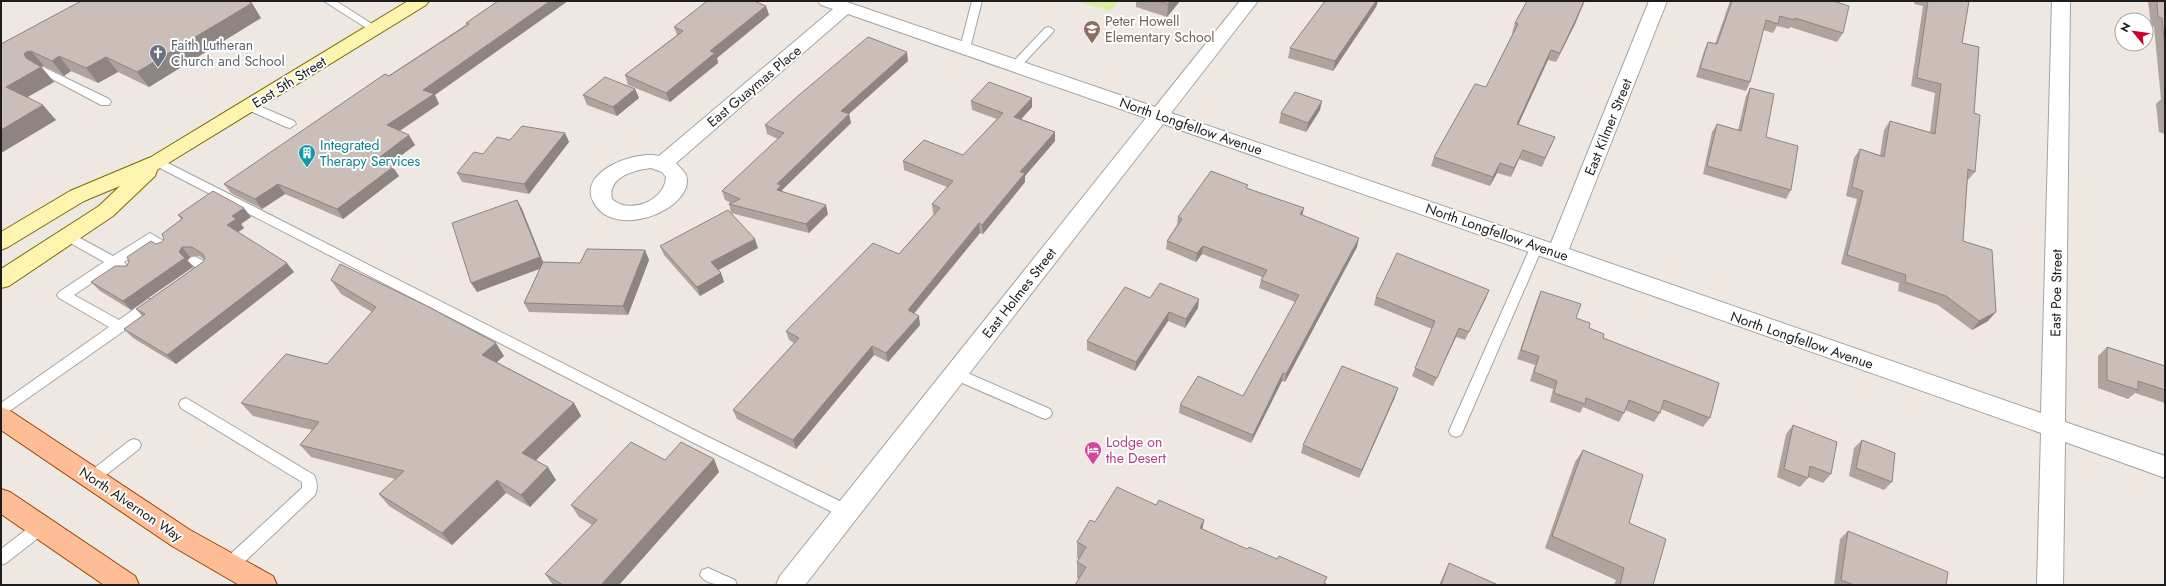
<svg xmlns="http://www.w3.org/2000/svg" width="2166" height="586" viewBox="0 0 2166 586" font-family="Jost,sans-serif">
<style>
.grass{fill:#d8efa3}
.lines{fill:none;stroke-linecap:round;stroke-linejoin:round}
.lane-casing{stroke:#a4a4a4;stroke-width:2}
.street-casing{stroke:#a4a4a4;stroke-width:2}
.secondary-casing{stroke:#786c00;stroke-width:2}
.primary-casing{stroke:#964500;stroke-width:2}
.lane{fill:#fff;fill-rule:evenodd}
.street{fill:#fff;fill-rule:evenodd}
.secondary{fill:#fff3b0;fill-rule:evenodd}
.primary{fill:#ffbd97;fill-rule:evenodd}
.wall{fill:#afa39e}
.shaded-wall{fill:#8e8481}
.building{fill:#cbbdb8;stroke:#8e8481}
.labels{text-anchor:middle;stroke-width:4;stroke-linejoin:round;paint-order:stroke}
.education-label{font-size:14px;fill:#785e54;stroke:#fff;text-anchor:start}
.worship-label{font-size:14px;fill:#5b616d;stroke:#fff;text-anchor:start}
.street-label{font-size:14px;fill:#1d1d1d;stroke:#fff}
.culture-label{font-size:14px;fill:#0d838f;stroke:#fff;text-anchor:start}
.hotel-label{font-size:14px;fill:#b23c85;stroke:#fff;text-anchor:start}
</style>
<rect width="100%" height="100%" fill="#efe8e2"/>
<path class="grass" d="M1076,1H1119L1110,11Z"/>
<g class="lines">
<defs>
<path id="lane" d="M324,1H336L380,29L379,31H371Z
M972,1H982L970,48L965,51L960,48Z
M1049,27L1054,30L1053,32L1020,67H1012L1011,65L1012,63L1045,28Z
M43,67L109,99L111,102L109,105H101L39,72L38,70L39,68Z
M250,102L294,121L296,124L290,128L286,127L246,109L244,106Z
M158,158L702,434L852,507L855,512L852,517L847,519L842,517L692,442L154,165L152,162L154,159Z
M69,232L113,256L150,233L169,244L171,247L169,250L165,252L150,244L124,262L127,266L126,269L121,271L114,268L74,295L119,320L148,299H158L160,303L158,307L1,417V403L109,327L59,298L57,295L59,292L104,262L65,240L63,237Z
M1537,241L1541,243L1543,246L1463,431L1461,435L1456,437L1451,435L1449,431L1531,246L1533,243Z
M194,256L210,264L211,267L210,270L195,279L190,277L189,274L195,267L188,261L190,258Z
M956,368L1050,409L1052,413L1050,417L1045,419L1040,417L951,378L949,374L951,370Z
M186,398L314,475C317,481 318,488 315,495L236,570L230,572L224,570L222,565L224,560L302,488V482L181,408L179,404L181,400Z
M134,439L139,441L141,445L139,449L97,482L92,484L87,482L85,478L87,474L129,441Z
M41,520L46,522L49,527L46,532L6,563L1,565V549L36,522Z
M708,568L735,580L737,585C724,585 706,586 700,575L702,570Z"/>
<path id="street" d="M818,1H844L1155,107L1240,1H1258L1171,113L1551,243L1649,1H1667L1569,249L2041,413L2052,1H2070L2065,422L2165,456V478L2065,442L2063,585H2037L2041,433L1549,259L1163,124L805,585H776L780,576L1146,118L848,14L676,163C679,167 684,171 686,175C697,208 613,243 593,201C578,171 637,150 659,156L833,9L821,5ZM651,168L662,172L666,177C665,201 629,215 612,199C607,177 634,170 651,168Z"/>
<path id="secondary" d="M408,1H429L426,5L157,170L155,176L113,216L9,286L1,288V269L99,206L120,186L84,201L8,247L1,250V232L70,191L151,157Z"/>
<path id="primary" d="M1,407L9,410L190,530L273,576L277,585H239L172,546L1,430Z
M1,489L10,492L135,576L139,585H104L1,514Z"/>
</defs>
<use href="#lane" class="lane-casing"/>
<use href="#street" class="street-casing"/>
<use href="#secondary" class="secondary-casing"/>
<use href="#primary" class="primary-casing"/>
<use href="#lane" class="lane"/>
<use href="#street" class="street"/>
<use href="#secondary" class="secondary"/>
<use href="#primary" class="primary"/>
</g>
<path class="wall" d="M498,1L435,95L439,104L400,131L415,145L388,165L399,176L343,219L285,194L262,209L231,193L224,184L467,24L466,23Z
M1136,1H1180L1167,17L1136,7Z
M1325,1H1378L1376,7L1333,71L1288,58L1290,48Z
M1527,1H1585L1575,24L1556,62L1548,60L1518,125L1555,137L1542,167L1519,159L1511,177L1497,173L1490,186L1431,166L1434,157L1486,87L1513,33H1512L1515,23Z
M1730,1H1833L1843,33L1837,42L1790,27L1789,29L1777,26L1773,33L1763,30L1750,82L1746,91L1696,77L1704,51L1708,42L1715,44Z
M1915,1H1969L1962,43L1974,113L1975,172L1968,180H1967L1963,241L1988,321L1972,330L1938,305L1898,291L1899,283L1841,264L1857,199L1846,196L1854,158L1860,149L1880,155L1884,130L1890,121L1930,132L1935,93L1911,86L1923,6L1914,4Z
M2148,1H2165V134L2159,132L2156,104L2161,99L2154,27L2151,26Z
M766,6L769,15L717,58L718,63L670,102L628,85L625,75L677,35L674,27Z
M261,18L149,87L118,72L98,83L71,71L64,76L44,66H41L54,82L27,97L56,120L1,153V44Z
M908,61L849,114L851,123L782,190L783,192L828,214L809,233L731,213L729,204L731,203L725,200L722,191L778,139L767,134L765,125Z
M1750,88L1766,137L1791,190L1786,199L1703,174L1712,132L1717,124L1738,130L1746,96Z
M635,89L639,98L617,116L587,105L583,95Z
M971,101L1032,107L1021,119L1055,132V141L1025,176V182L983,234L980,233L914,314L920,325L888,362L874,355L796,449L737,419L733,410L794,343L789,340L786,331L899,254L934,214L933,213L932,204L947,187L904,170L903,161L963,155L997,119L972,110Z
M1320,110L1306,132L1279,123L1281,113Z
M565,133L569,142L529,194L462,182L457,173L483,154L510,140Z
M1247,188L1302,215L1357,247L1285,382L1282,381L1251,443L1179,413L1180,405L1243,396L1295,302L1259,288L1261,280L1262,277L1202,254L1196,262L1166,249L1167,241L1177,225L1178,217Z
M517,200L522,209L543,262L580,263L645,250L649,260L628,315L529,312L524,303L540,268L477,292Z
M178,215L251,217L241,224L244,228L238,232L294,272L176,364L133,338L124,329L142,316L136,309L203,262L204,259L199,256L190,257L187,260L193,267L131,310L100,291L91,282L127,266L156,244L162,242L181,219Z
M660,246L758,248L718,270L721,273L724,282L700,296L664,255Z
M331,280L504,356L497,362L574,403L581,416L536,460L556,480L530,507L506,493L452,545L389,506L379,494L395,479L311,457L300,445L312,430L253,416L241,403L327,364L372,312L341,294Z
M1541,291L1589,328L1603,338L1710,418L1703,427L1661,409L1660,413L1654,422L1625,410L1624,413L1619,422L1583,407L1580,413L1550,402L1553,389L1530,381L1535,365L1517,359L1537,300Z
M1376,297L1486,298L1465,340L1456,337L1433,386L1412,376L1432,329L1374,305Z
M1150,298L1198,308L1185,328L1168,321L1135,371L1087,350V341Z
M2107,347L2165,366V403L2135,393L2128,399L2098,388V356Z
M1395,397L1359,478L1301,453L1303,445Z
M1793,425L1831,474L1823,483L1808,477V478L1800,487L1777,477L1786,434Z
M1862,440L1892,482L1884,490L1849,476L1854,448Z
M1583,450L1629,523L1653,585H1614L1616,580L1545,548L1575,462Z
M714,459L719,472L619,585H553L545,574L592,525L579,517L571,505L665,460Z
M1156,505L1204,520L1202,529L1247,549L1327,577L1079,579L1077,578V562L1079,559L1077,558V542L1095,522Z
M1848,531L1946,585H1834L1840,539Z
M1449,563L1498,585H1439Z"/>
<path class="shaded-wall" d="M550,1H568L435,95L439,104L393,135L387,125L423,90Z
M1170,1H1180L1167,17L1168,4Z
M1376,1H1378L1376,7L1333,71L1335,61Z
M1584,1L1575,24L1556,62L1560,53Z
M252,3L261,18L149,87L137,72Z
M766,6L769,15L717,58L718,63L670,102L666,93L710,51Z
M1551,50L1548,60L1514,134L1517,124Z
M31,51L44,66L39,67H41L54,82L19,102L6,87L26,58L24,54L26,52Z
M907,52L908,61L842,120L841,111Z
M59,56L71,71L64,76L52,61Z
M106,57L118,72L98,83L86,68Z
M635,89L639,98L617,116L613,107Z
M1032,98V107L1015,126L1014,117Z
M1322,101L1320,110L1306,132L1308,123Z
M43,105L56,120L1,153V130Z
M849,114L851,123L782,190L784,194L777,190V184Z
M1055,132V141L1025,176V182L983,234L982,225L1020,172Z
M565,133L569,142L529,194L524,184Z
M409,135L415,145L382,170L376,160Z
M1523,150L1511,177L1514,168Z
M1500,163L1497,173L1490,186L1493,177Z
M393,167L399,176L343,219L337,209Z
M278,184L285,194L262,209L255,199Z
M517,200L522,209L545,267L477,292L471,283Z
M826,205L828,214L809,233L806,224Z
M244,208L251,217L241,224L244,228L234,235L227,225L232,216Z
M1304,208L1302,217L1300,214Z
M979,223L980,233L909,319L908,310Z
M1359,238L1357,247L1285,382L1286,374Z
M755,239L758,248L715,272L711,262Z
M1203,246L1202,254L1196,262L1197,253Z
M182,247L190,257L187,260L193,267L131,310L123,301L179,252Z
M645,250L649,260L628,315L623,306Z
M287,263L294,272L176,364L167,355Z
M721,273L724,282L700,296L697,287Z
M1489,290L1486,298L1465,340L1469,332Z
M1199,299L1198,308L1185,328L1186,319Z
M1169,312L1168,321L1135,371L1136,362Z
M1996,312L1988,321L1972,330L1979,321Z
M919,316L920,325L888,362L886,353Z
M1459,328L1456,337L1433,386L1437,378Z
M496,343L504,356L490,368L482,355Z
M872,346L874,355L796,449L793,440Z
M1283,373L1282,381L1251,443L1253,435Z
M1398,388L1395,397L1359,478L1362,470Z
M574,403L581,416L530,466L522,453Z
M714,459L719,472L619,585H601Z
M548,467L556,480L530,507L521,495Z
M497,480L506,493L452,545L442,533Z
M1204,520L1201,537L1200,528Z"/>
<path class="building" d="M81,1H247L252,3L137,72L106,57L86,68L59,56L52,61L31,51L26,52L24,54L26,58L41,67L6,87L43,105L1,130V44Z
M498,1H550L423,90L434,94L387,125L409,135L376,160L393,167L337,209L278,184L255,199L224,184L385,74L389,76L469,24L466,23Z
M707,1H754L766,6L710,51L715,53L666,93L625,75L683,31L674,27Z
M1158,1H1170L1168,4Z
M1325,1H1376L1335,61L1290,48Z
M1527,1H1584L1578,15L1560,53L1551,50L1517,124L1555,137L1545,158L1523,150L1514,168L1500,163L1493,177L1434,157L1475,84L1486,87L1518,24L1515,23Z
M1732,1H1833L1849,6L1843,33L1795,18L1794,20L1780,16L1778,24L1766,20L1750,82L1700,68L1708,42L1717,44Z
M1928,1H1969L1962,43L1979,47L1974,113L1980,115L1975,172L1968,169L1963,241L1992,250L1996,312L1979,321L1946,296L1905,282L1906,275L1847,255L1863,191L1852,187L1860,149L1884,157L1890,121L1935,134L1941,84L1917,78Z
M2157,1H2165V48L2162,18L2158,17Z
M868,37L907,52L841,111L849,114L777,184L781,185L777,190L826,205L806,224L729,204L740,199L722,191L784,133L765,125L799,95Z
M605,77L635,89L613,107L583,95Z
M989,82L1032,98L1014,117L1055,132L1020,172L1025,173L982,225L979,223L908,310L919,316L886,353L872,346L793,440L733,410L799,338L786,331L873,243L899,254L940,208L932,204L953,181L903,161L924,140L963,155L1003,113L971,101Z
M1750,88L1774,94L1766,137L1798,146L1791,190L1707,166L1717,124L1741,131Z
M1295,92L1322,101L1308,123L1281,113Z
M522,126L565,133L524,184L457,173L474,152L483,154L497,137L510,140Z
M1211,171L1248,185L1246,188L1304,208L1300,214L1359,238L1286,374L1283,373L1253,435L1180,405L1198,376L1243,396L1299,295L1261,280L1267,270L1203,246L1197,253L1167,241L1182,219L1178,217Z
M213,191L244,208L232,216L236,219L227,225L287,263L167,355L124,329L145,314L136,309L203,262L205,258L203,254L192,247H182L179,252L185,258L123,301L91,282L115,266H127L129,261L127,257L151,241L156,244L162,242L164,239L162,234L183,218L178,215Z
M517,200L540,257L471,283L452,223Z
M728,210L755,239L711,262L721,273L697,287L660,246Z
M587,249L645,250L623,306L524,303L543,262L580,263Z
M1397,253L1489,290L1469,332L1459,328L1437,378L1415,368L1435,321L1376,297Z
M340,264L429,307L496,343L482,355L574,403L522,453L548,467L521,495L497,480L442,533L379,494L404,471L300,445L319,422L241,403L286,354L327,364L376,307L331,280Z
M1160,283L1199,299L1186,319L1169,312L1136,362L1087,341L1125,287L1150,298Z
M1541,291L1581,304L1576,318L1590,323L1589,328L1604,334L1603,338L1719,383L1710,418L1664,400L1660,413L1629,400L1624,413L1586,398L1585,404L1554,393L1557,381L1534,372L1539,356L1521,350Z
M2107,347L2165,366V390L2138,381V390L2107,380Z
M1342,366L1398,388L1362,470L1303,445Z
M1793,425L1837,442L1831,474L1810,466L1808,478L1784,469Z
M1862,440L1895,453L1892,482L1856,468Z
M631,442L665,460L681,442L714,459L601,585H563L545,574L597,520L571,505Z
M1583,450L1643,475L1629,523L1666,539L1653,585H1620L1624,568L1552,536Z
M1117,487L1156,505L1159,500L1204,520L1200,528L1247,549L1249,547L1277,559L1279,556L1327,577L1324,583L1328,585H1075L1086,567L1077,562L1086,547L1077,542L1090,520L1095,522Z
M1848,531L1948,572L1946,585H1854L1841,580Z
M1449,563L1498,585H1441Z"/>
<defs>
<symbol id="school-pin" viewBox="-11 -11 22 30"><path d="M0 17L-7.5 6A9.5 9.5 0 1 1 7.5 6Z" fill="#8d6e63" stroke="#fff"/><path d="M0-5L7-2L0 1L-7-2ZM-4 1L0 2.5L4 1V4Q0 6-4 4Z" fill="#fff"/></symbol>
<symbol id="church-pin" viewBox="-11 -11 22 30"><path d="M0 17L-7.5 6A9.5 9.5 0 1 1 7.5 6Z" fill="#6b7280" stroke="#fff"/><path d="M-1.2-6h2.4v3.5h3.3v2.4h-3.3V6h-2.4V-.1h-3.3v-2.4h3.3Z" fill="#fff"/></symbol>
<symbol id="building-pin" viewBox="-11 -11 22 30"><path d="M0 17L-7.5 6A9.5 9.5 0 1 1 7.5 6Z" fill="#0f9aa8" stroke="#fff"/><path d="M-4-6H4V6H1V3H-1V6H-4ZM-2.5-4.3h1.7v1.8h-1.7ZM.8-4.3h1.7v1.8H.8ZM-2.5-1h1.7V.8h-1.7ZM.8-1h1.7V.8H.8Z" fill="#fff"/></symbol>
<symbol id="hotel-pin" viewBox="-11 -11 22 30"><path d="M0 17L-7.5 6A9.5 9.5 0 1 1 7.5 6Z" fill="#d1479c" stroke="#fff"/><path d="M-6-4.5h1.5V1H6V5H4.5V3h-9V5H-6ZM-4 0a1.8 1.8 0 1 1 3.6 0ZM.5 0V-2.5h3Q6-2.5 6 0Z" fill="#fff"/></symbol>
</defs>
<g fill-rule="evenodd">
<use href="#school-pin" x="1082" y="19" width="20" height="27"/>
<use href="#church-pin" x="148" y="43" width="20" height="27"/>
<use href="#building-pin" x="297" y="143" width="20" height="27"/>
<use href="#hotel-pin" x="1083" y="440" width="20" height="27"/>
</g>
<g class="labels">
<g class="education-label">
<text x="1105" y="26">Peter Howell<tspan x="1105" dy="16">Elementary School</tspan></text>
</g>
<g class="worship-label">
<text x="171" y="50">Faith Lutheran<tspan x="171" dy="16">Church and School</tspan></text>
</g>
<g class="street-label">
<text transform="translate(289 82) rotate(-32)" y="5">East 5th Street</text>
<text transform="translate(754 86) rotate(-40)" y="5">East Guaymas Place</text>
<text transform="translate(1191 126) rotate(19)" y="5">North Longfellow Avenue</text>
<text transform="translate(1608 127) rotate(-68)" y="5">East Kilmer Street</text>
<text transform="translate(1497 232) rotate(19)" y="5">North Longfellow Avenue</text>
<text transform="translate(1019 293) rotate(-52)" y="5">East Holmes Street</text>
<text transform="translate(2056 293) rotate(-89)" y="5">East Poe Street</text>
<text transform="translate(1802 340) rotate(19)" y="5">North Longfellow Avenue</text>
<text transform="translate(131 504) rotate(34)" y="5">North Alvernon Way</text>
</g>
<g class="culture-label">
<text x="320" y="150">Integrated<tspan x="320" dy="16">Therapy Services</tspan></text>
</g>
<g class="hotel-label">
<text x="1106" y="447">Lodge on<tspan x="1106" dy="16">the Desert</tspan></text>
</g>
</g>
<rect width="2166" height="586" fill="none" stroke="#1d1d1d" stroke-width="4"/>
<g transform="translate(2134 32) rotate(299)"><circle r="19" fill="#ffffff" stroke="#a5a5a5"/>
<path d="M0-3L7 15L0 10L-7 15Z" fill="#ca002a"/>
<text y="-6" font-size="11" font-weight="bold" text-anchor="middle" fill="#1d1d1d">N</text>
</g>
</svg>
